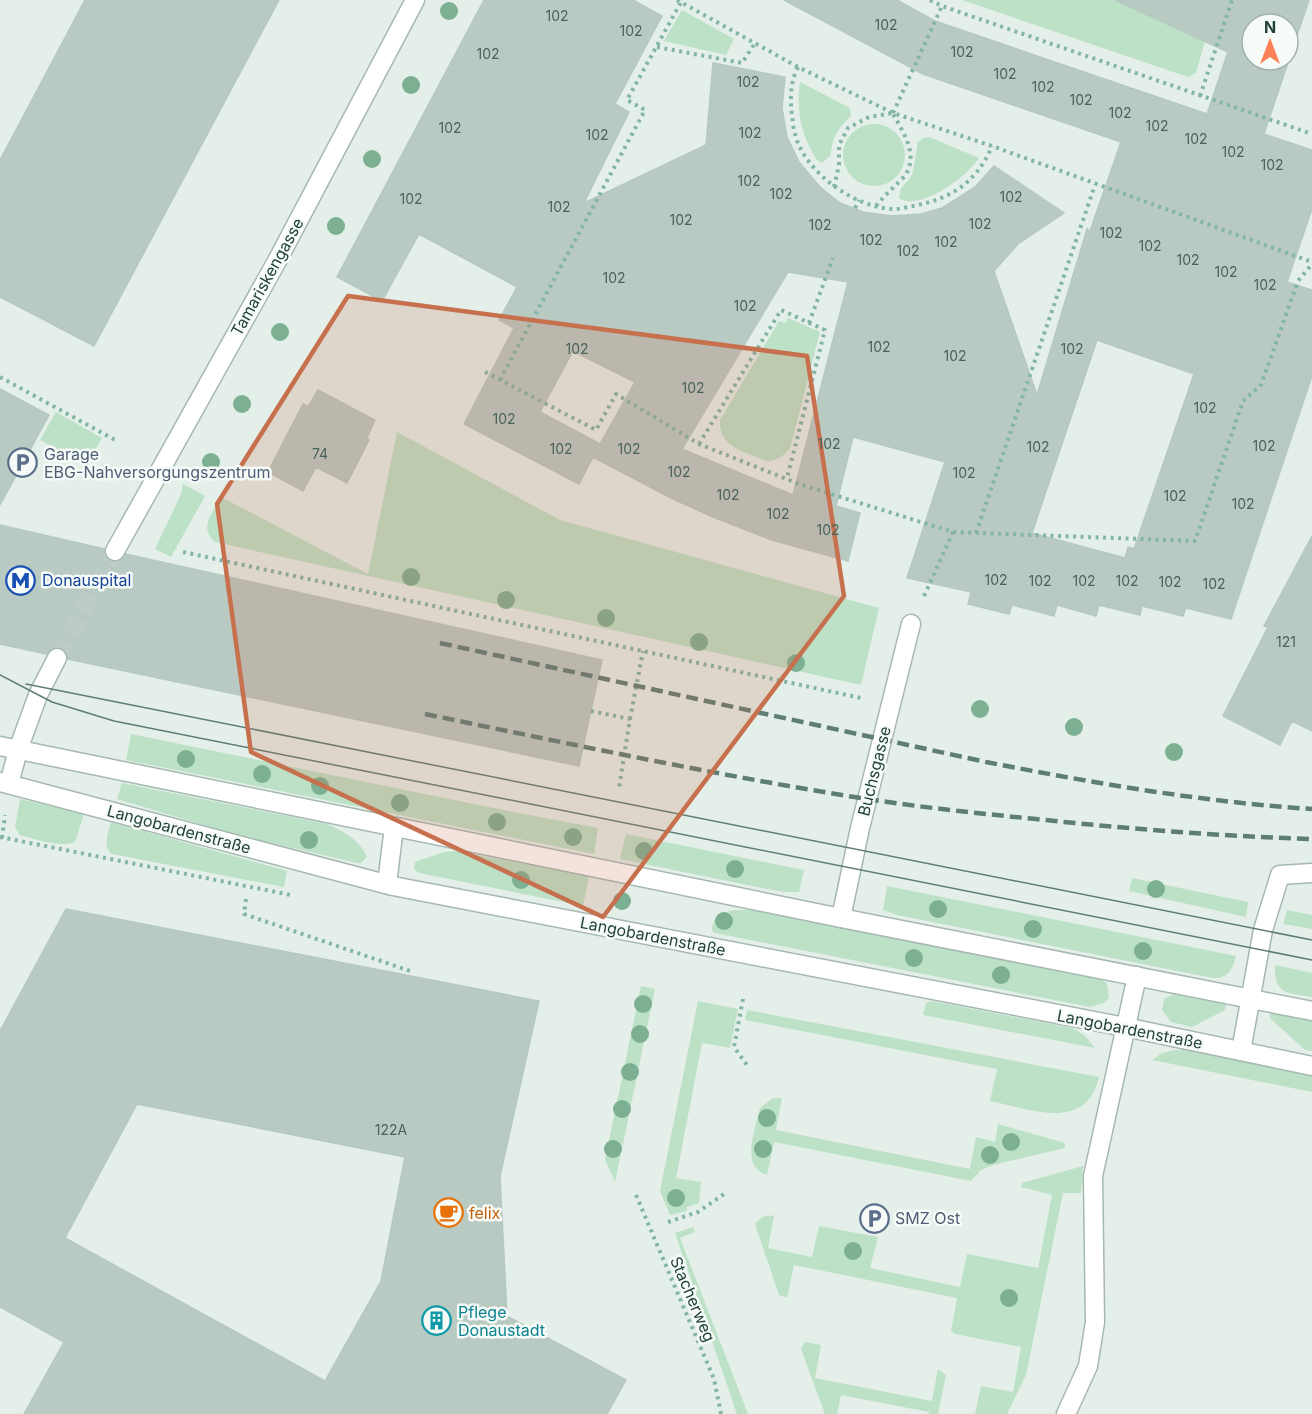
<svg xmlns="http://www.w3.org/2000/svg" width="1312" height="1414" viewBox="0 0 1312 1414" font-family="Inter,sans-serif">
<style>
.green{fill:#bce1c6}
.building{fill:#b9cac3;stroke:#b6c9c1;stroke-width:1.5;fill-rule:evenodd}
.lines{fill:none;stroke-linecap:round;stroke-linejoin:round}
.minor-tunnel{stroke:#bdccc7;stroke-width:18;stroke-dasharray:18 9;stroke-linecap:butt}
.service-casing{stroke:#a6b8b2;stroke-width:21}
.minor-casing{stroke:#a6b8b2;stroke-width:21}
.tertiary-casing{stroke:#a6b8b2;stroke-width:21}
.path{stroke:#82b5a5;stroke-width:4;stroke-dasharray:3 4.5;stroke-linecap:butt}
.service{stroke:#fff;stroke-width:18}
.minor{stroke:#fff;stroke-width:18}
.tertiary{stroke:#fff;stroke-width:18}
.tram{stroke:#5d7d75;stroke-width:1.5}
.rail{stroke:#5d7d75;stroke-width:4.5;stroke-dasharray:12 6;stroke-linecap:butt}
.tree{fill:#7db092}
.marked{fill:#c6704e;fill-opacity:0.2;stroke:#c6704e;stroke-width:4.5;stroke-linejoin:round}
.labels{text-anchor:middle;stroke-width:5;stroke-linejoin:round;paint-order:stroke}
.number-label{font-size:14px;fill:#48645c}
.street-label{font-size:16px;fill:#22423a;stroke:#f6fbf8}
.service-label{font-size:16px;fill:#4e5e75;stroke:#f6fbf8;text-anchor:start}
.transit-label{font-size:16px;fill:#164399;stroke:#f6fbf8;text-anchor:start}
.food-label{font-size:16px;fill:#c56008;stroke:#f6fbf8;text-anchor:start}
.culture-label{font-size:16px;fill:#0d838f;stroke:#f6fbf8;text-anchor:start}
</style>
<rect width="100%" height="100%" fill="#e4efea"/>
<path class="green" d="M962,0H1115L1205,41L1196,73L1188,77Z
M682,10L734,39L726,55L664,41Z
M800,82L850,108L851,116C839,127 831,138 831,155L822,163L817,160C801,135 796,112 800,82Z
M843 155a31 31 0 1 1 62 0a31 31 0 1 1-62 0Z
M929,137L979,158C968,176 920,212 899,198L901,188L909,180L913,172L918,142L923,138Z
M788,318L820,332L790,449L781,457L768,462C747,452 718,448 720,420L779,321L785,323Z
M56,412L102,438L87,465L40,440Z
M397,432L560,520L879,608L861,685L215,542C198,527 213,513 221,497L368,574Z
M183,484L205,496L171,557L155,549L181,494Z
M131,734L508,811L598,828L594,854L126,760Z
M122,783L327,824C343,831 360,840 367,857L361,863H357L230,833L117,799Z
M20,799L84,814L75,842C59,848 36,839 20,835L15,827Z
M111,822L287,871L284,887L112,854C102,846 108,833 111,822Z
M626,834L804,870L799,892H785L762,888L620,859Z
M456,851L589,876L583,906L419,873L414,869L415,862L444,852Z
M1132,878L1248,902L1246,917L1129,891Z
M887,886L1236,956C1232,970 1229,978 1213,978L897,915L883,910Z
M733,910H759L1098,978L1107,983L1109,998L1104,1003L1090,1007L715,933L712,930C713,916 721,914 733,910Z
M1287,910L1312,915V929L1283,924Z
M1275,965L1312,973V997C1287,993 1274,995 1275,965Z
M641,986L655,989L615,1182L605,1160Z
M1174,994H1179L1226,1003L1225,1010L1192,1027L1171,1022L1162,1010L1164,999Z
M698,1001L738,1009L730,1048L702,1043L676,1178L701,1182L699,1203L687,1207V1211L670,1215L660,1191Z
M931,1001L1072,1028L1084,1035L1095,1048L923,1015L926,1003Z
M747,1010L1099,1077C1086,1133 1030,1109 990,1101L997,1069L745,1020Z
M1270,1012L1312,1020V1051L1305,1050L1270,1018Z
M1175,1050H1185L1312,1076V1092L1152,1060L1162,1053Z
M773,1098H782L776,1130L970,1169L976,1137L995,1142L998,1124L1065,1143V1148L993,1165L981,1170L971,1181L774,1142L767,1175C739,1168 756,1128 760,1108Z
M1083,1166L1081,1193H1063L1026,1375L1007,1414H975L981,1386L1013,1392L1021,1347L955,1334L951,1331L957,1298L794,1265L787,1298L779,1295L755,1224C761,1217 765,1214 774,1216L768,1248L812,1257L819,1226L878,1237L870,1268L960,1287L967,1254L1038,1268L1052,1195L1021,1187L1022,1183Z
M693,1227L695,1232L680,1238L748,1414H737L675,1233Z
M805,1342L821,1345L815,1378L932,1401L938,1369L946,1375L938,1414H929V1412L841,1395L837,1414H825L801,1349Z"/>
<path class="building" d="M85,0H279L94,346L0,297V160Z
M484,0H633L662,16L615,104L629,112L584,203L706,145L713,63L785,77L782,108L787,137L799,162L820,187L840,203L863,212L892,216L921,214L942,208L955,200L975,187L994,166L1064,213L1018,244L994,271L1037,395L1087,229L1090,231L1121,142L923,74L784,0H897L935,21L1207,114L1228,52L1115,0H1309L1264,134L1312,150V209L1287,282L1312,290V376L1231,619L1186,608L1183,616L1142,606L1140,615L1099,605L1096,616L1057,605L1054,616L1012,605L1009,614L968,604L971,592L907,578L945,462L853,437L836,506L860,513L848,561L772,540L713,517L671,498L593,457L579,484L464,424L514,328L499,320L517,287L419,234L382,301L337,277ZM1252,24H1288V60H1252ZM788,272L848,282L793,495L682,449ZM1097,340L1194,374L1134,549L1128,547L1125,558L1032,533ZM573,351L635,382L600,444L540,412Z
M0,389L49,415L0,505Z
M318,390L375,420L367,438L369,440L347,483L316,467L303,491L268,472L303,404L308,407Z
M0,525L104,549L106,557L115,562L121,560L126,554L602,660L579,766L68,659L66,651L57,647L50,649L46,654L0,644Z
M1312,536V731L1292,721L1280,745L1223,716L1268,627L1264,626Z
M66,909L539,1001L500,1176L507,1316L626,1380L607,1414H24L64,1342L0,1307V1031ZM137,1104L405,1157L381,1281L325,1381L65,1238Z"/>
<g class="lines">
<path class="minor-tunnel" d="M57,658L115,551"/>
<defs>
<path id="service" d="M387,884L394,827
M1241,1051L1263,930L1280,875L1312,873
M1066,1414L1088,1366L1095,1322L1093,1176L1137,976"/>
<path id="minor" d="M115,551L277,261L415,0
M9,784L18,750L38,695L57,658
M841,918L860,828L911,624"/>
<path id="tertiary" d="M0,746L841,918L1312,1011
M0,782L393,886L1125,1027L1312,1066"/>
</defs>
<use href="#service" class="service-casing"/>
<use href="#minor" class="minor-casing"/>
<use href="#tertiary" class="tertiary-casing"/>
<path class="path" d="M677,0L798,67L893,113L992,146L1312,262
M930,0L942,6L1312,134
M657,47L742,63L755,43
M798,67C790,83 790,98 792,116C793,121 793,128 795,134C804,172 856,209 895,209C901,209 907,207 913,206C951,199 977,182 992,146
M1200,96L1232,0
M893,113L942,6
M834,187L839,165V145L848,128L869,117L892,113
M876,206C884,196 893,188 902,179C921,159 904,133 893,114
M855,208L859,200
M809,323L833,258
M485,372L596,430L616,394L699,444L799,484L953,532L1195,541L1243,401L1261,385L1298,281L1312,264
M0,377L117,441
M500,380L645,110L627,100L681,2
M699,444L781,310L825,330L787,478
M976,533L1095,185
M183,552L861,698
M924,596L953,532
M591,711L630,719L619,788
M630,719L643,651
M0,837L291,895
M2,838L5,815
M246,899L244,914L410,971L409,975
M743,999L734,1047L747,1065
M636,1195L714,1379L721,1414
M668,1222L698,1212L724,1194"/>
<use href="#service" class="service"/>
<use href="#minor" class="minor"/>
<use href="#tertiary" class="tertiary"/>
<path class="tram" d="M0,675L52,702L114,721L1312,960
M26,684L1312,940"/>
<path class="rail" d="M440,643L986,762C1094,783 1202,802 1312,809
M425,714C566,743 706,773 848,796C910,806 973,813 1036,819C1128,829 1220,836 1312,839"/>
</g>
<g class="tree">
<circle cx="449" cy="11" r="9"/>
<circle cx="411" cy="85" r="9"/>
<circle cx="372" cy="159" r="9"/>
<circle cx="336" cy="226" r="9"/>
<circle cx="280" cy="332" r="9"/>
<circle cx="242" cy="404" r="9"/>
<circle cx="211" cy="462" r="9"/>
<circle cx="411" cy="577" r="9"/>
<circle cx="506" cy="600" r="9"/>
<circle cx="606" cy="618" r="9"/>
<circle cx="699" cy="642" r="9"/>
<circle cx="796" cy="663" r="9"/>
<circle cx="980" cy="709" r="9"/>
<circle cx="1074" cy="727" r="9"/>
<circle cx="1174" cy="752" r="9"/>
<circle cx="186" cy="759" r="9"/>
<circle cx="262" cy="774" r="9"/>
<circle cx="320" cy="786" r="9"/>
<circle cx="400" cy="803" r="9"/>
<circle cx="497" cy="822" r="9"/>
<circle cx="573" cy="837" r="9"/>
<circle cx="309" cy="840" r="9"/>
<circle cx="644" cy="851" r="9"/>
<circle cx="735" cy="869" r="9"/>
<circle cx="521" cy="880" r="9"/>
<circle cx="1156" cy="889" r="9"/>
<circle cx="622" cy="901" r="9"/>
<circle cx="938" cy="909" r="9"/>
<circle cx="724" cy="921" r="9"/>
<circle cx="1033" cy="929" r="9"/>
<circle cx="1143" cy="951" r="9"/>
<circle cx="914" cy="958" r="9"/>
<circle cx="1001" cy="975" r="9"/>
<circle cx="643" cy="1004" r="9"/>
<circle cx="640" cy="1034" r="9"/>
<circle cx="630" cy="1072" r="9"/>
<circle cx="622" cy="1109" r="9"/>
<circle cx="767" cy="1118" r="9"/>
<circle cx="1011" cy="1142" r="9"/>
<circle cx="613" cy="1149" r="9"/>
<circle cx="763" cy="1149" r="9"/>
<circle cx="990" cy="1155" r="9"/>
<circle cx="676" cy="1198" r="9"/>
<circle cx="853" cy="1251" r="9"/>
<circle cx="1009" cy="1298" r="9"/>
</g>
<path class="marked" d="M348,296L807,356L844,596L603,917L251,752L217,504Z"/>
<defs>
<symbol id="parking-ring" viewBox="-11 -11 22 22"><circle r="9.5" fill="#f6fbf8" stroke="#5c6f8a" stroke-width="1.5"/><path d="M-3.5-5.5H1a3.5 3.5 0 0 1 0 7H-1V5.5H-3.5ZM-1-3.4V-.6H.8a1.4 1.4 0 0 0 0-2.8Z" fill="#5c6f8a"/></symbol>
<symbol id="metro-ring" viewBox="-11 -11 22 22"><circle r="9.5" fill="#f6fbf8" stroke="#1a4fb4" stroke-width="1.5"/><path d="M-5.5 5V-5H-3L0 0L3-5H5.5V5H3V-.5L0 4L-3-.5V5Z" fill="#1a4fb4"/></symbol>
<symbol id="cafe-ring" viewBox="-11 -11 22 22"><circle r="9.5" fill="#f6fbf8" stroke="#e8710a" stroke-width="1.5"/><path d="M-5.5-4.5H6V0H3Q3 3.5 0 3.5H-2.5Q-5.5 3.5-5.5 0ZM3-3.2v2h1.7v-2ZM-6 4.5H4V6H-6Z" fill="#e8710a"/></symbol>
<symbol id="building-ring" viewBox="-11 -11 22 22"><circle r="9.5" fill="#f6fbf8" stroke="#0f9aa8" stroke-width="1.5"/><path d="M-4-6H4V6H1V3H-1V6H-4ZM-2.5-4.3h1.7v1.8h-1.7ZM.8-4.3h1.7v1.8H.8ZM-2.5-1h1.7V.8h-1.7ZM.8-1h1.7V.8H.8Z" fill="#0f9aa8"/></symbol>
</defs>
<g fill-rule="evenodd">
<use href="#parking-ring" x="6" y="446" width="33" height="33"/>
<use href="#metro-ring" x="4" y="564" width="33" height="33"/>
<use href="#cafe-ring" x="432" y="1196" width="33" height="33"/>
<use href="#parking-ring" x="858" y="1202" width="33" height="33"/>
<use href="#building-ring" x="420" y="1304" width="33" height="33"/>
</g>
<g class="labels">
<g class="number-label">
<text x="557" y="21">102</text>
<text x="886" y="30">102</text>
<text x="631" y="36">102</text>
<text x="962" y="57">102</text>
<text x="488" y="59">102</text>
<text x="1005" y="79">102</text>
<text x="748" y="87">102</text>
<text x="1043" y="92">102</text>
<text x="1081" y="105">102</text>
<text x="1120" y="118">102</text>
<text x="1157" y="131">102</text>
<text x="450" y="133">102</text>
<text x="750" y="138">102</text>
<text x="597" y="140">102</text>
<text x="1196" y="144">102</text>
<text x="1233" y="157">102</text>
<text x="1272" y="170">102</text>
<text x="749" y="186">102</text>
<text x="781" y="199">102</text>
<text x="1011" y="202">102</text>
<text x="411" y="204">102</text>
<text x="559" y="212">102</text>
<text x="681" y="225">102</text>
<text x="980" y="229">102</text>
<text x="820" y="230">102</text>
<text x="1111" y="238">102</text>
<text x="871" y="245">102</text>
<text x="946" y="247">102</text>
<text x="1150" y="251">102</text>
<text x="908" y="256">102</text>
<text x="1188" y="265">102</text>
<text x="1226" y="277">102</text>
<text x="614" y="283">102</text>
<text x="1265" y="290">102</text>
<text x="745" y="311">102</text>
<text x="879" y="352">102</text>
<text x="577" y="354">102</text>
<text x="1072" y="354">102</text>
<text x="955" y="361">102</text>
<text x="693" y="393">102</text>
<text x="1205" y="413">102</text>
<text x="504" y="424">102</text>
<text x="829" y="449">102</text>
<text x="1264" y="451">102</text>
<text x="1038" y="452">102</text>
<text x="561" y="454">102</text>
<text x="629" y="454">102</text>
<text x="320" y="459">74</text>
<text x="679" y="477">102</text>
<text x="964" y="478">102</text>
<text x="728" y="500">102</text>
<text x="1175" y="501">102</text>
<text x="1243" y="509">102</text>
<text x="778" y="519">102</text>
<text x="828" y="535">102</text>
<text x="996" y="585">102</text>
<text x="1040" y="586">102</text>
<text x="1084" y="586">102</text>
<text x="1127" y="586">102</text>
<text x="1170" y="587">102</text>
<text x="1214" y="589">102</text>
<text x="1286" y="647">121</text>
<text x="391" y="1135">122A</text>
</g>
<g class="street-label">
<text transform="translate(267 277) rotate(-61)" y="6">Tamariskengasse</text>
<text transform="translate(874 771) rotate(-76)" y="6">Buchsgasse</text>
<text transform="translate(179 829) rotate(15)" y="6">Langobardenstraße</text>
<text transform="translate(653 936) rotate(11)" y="6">Langobardenstraße</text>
<text transform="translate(1130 1029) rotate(11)" y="6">Langobardenstraße</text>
<text transform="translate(693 1299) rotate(67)" y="6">Stacherweg</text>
</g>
<g class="service-label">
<text x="44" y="460">Garage<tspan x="44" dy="18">EBG-Nahversorgungszentrum</tspan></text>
<text x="895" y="1224">SMZ Ost</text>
</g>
<g class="transit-label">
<text x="42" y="586">Donauspital</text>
</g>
<g class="food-label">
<text x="469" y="1219">felix</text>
</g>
<g class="culture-label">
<text x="458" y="1318">Pflege<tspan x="458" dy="18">Donaustadt</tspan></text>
</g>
</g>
<g transform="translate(1270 42)"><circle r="28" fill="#f6fbf8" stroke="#a1b1ac" stroke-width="1.5"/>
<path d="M0-4.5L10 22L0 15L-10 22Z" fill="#fc8055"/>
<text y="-9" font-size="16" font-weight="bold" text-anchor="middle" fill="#22423a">N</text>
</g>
</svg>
